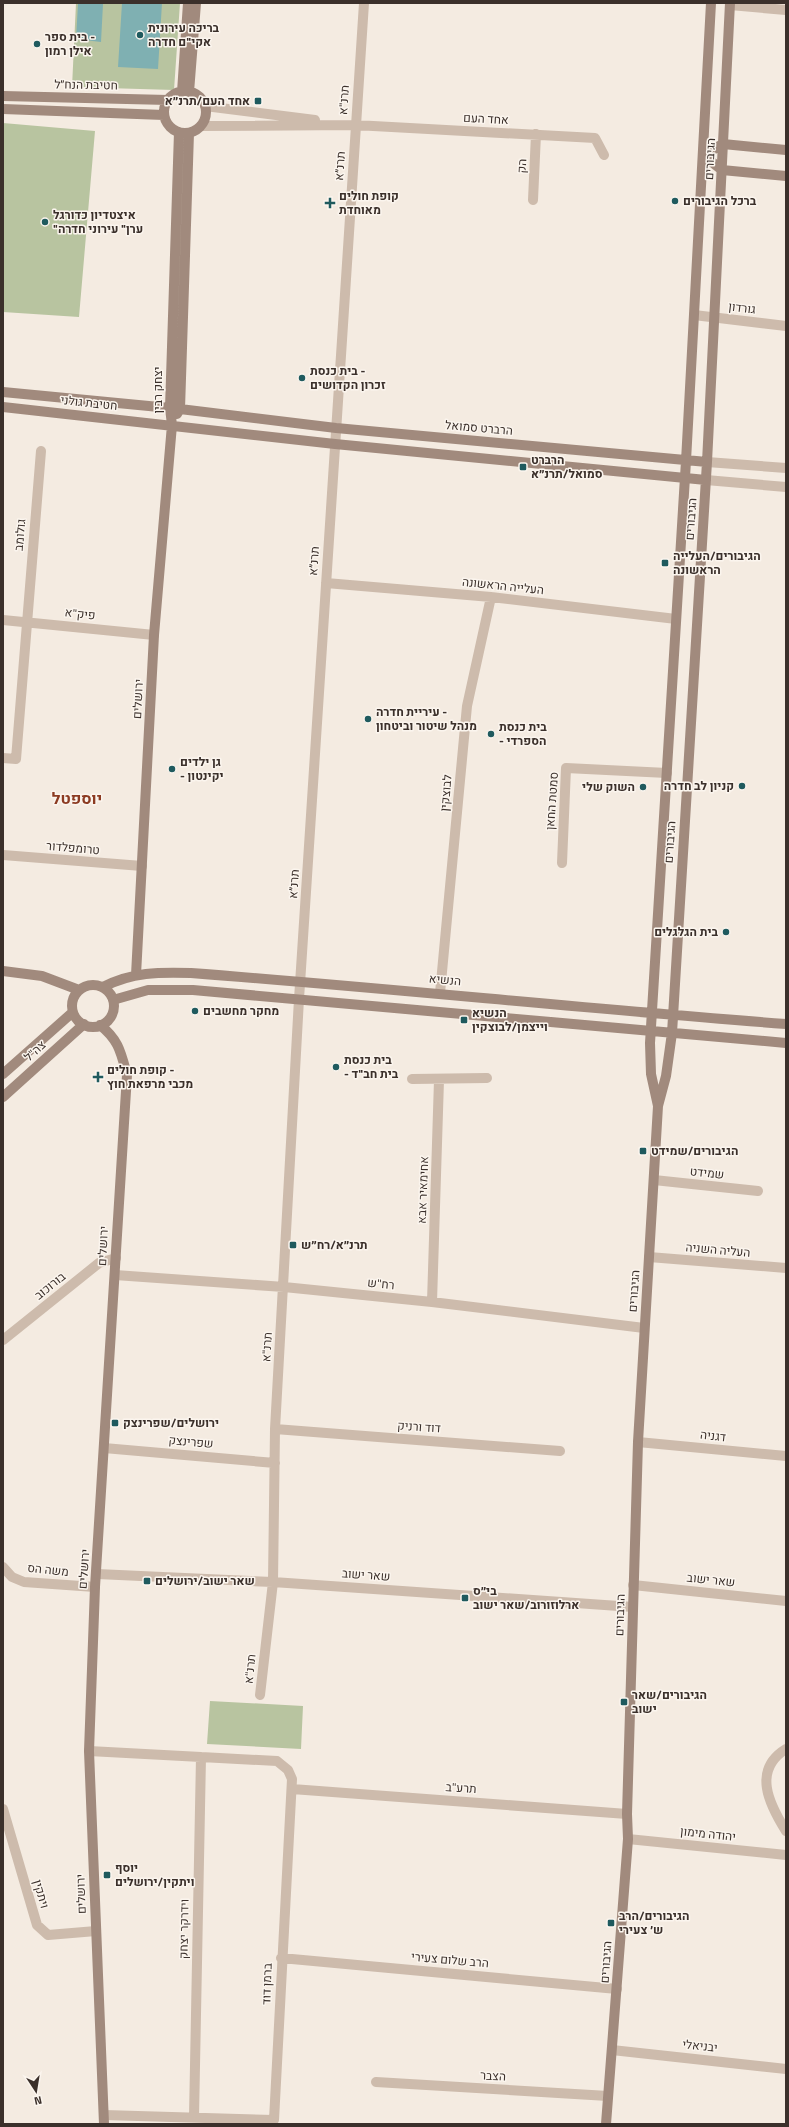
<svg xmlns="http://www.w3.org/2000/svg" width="789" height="2127" viewBox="0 0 789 2127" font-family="'Titillium Web',Heebo,sans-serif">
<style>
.park{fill:#b8c4a0}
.water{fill:#7fb0b2}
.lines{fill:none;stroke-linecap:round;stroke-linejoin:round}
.street{stroke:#cdbbac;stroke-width:10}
.secondary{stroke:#a18a7d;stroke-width:10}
.poi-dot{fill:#1f5a5e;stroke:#fbf5ee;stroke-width:1.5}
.labels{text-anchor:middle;stroke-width:3;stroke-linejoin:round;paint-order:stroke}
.poi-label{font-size:12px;font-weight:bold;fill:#3b302b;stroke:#fbf5ee;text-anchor:start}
.street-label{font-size:12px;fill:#3b302b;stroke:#fbf5ee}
.district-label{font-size:16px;font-weight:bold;fill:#8c3b22;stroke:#fbf5ee}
</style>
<rect width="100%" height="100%" fill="#f4ebe1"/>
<path class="park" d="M76,3H180L174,90L72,87Z
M3,123L95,131L79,317L3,312Z
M210,1701L303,1706L301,1749L207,1744Z"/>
<path class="water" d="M122,3H162L158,69L118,67Z
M78,4H103L101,42L76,39Z"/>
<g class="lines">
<path class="street" d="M730,5L786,10
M205,106L315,120
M201,126L355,125L595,138L604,155
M533,200L536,134
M694,315L786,326
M707,462L786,468
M706,480L786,487
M326,583L491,597L676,619
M3,620L154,635
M3,758L16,759L41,451
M3,855L142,866
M562,863L566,768L667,773
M440,993L467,706L491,597
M412,1079L487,1078
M654,1180L758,1191
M649,1257L786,1268
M115,1275L284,1287L432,1302L644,1328
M432,1302L439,1080
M3,1340L99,1263L116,1258
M275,1429L560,1451
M638,1442L786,1456
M104,1448L275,1463
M3,1567L12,1577L24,1582L95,1587
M97,1574L273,1582L633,1607
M633,1585L786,1601
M260,1695L273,1582L275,1429L299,999L364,3
M786,1749C752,1770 769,1804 786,1831
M89,1751L201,1757L194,2117
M292,1789L627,1814
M3,1809L37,1925L48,1935L96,1931
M628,1839L786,1855
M281,1958L617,1989
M612,2050L786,2069
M376,2082L608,2096
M104,2115L274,2120L292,1779L288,1770L277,1761L201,1757"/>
<path class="secondary" d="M164 112a21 21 0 1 1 42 0a21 21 0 1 1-42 0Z
M182,92L188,3
M189,92L196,3
M3,96L168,100
M3,109L164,115
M703,155L722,170L786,176
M703,155L723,144L786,150
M3,392L180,409L336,428L707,462
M3,407L335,444L706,480
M177,414L180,409L189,133
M3,971L42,976L79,990
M136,975L154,635L172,425L170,408L179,132
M72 1006a21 21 0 1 1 42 0a21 21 0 1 1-42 0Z
M103,987C132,972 159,972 191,973C389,988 587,1009 786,1024
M113,1000L148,990H193L786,1043
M100,1025C119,1040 121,1053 127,1075L95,1587L89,1751L104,2124
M3,1074L73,1012
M3,1097L84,1024
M658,1106L651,1074L650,1043L686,461L711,3
M606,2124L628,1839L627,1814L638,1442L658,1106L666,1076L672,1033L707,462L730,3"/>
</g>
<g class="poi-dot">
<circle cx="140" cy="35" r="4"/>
<circle cx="37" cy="44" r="4"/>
<rect x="254" y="97" width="8" height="8" rx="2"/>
<circle cx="675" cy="201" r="4"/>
<path d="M328 197h4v4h4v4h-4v4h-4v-4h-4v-4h4z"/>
<circle cx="45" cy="222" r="4"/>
<circle cx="302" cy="378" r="4"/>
<rect x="519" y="463" width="8" height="8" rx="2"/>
<rect x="661" y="559" width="8" height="8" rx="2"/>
<circle cx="368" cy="719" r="4"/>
<circle cx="491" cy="734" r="4"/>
<circle cx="172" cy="769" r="4"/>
<circle cx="742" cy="786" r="4"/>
<circle cx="643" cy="787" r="4"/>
<circle cx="726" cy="932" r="4"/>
<circle cx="195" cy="1011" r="4"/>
<rect x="460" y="1016" width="8" height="8" rx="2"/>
<circle cx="336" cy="1067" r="4"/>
<path d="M96 1071h4v4h4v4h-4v4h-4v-4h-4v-4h4z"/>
<rect x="639" y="1147" width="8" height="8" rx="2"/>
<rect x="289" y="1241" width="8" height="8" rx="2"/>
<rect x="111" y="1419" width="8" height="8" rx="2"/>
<rect x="143" y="1577" width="8" height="8" rx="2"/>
<rect x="461" y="1594" width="8" height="8" rx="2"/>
<rect x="620" y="1698" width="8" height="8" rx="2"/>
<rect x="103" y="1871" width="8" height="8" rx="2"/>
<rect x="607" y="1919" width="8" height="8" rx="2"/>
</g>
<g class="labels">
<g class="poi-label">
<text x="148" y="32">בריכה עירונית<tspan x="148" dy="14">אקי"ם חדרה</tspan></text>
<text x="45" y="41">בית ספר -<tspan x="45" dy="14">אילן רמון</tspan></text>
<text x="250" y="105" text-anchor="end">אחד העם/תרנ״א</text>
<text x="339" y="200">קופת חולים<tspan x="339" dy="14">מאוחדת</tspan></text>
<text x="683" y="205">ברכל הגיבורים</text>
<text x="53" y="219">איצטדיון כדורגל<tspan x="53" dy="14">"ערן" עירוני חדרה</tspan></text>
<text x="310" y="375">בית כנסת -<tspan x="310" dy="14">זכרון הקדושים</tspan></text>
<text x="531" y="464">הרברט<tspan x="531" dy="14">סמואל/תרנ״א</tspan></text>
<text x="673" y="560">הגיבורים/העלייה<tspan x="673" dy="14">הראשונה</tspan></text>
<text x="376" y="716">עיריית חדרה -<tspan x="376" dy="14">מנהל שיטור וביטחון</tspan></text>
<text x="499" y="731">בית כנסת<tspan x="499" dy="14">- הספרדי</tspan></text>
<text x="180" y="766">גן ילדים<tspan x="180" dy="14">- יקינטון</tspan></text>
<text x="734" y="790" text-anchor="end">קניון לב חדרה</text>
<text x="635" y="791" text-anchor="end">השוק שלי</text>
<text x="718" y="936" text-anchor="end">בית הגלגלים</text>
<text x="203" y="1015">מחקר מחשבים</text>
<text x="472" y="1017">הנשיא<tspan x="472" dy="14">וייצמן/לבוצקין</tspan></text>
<text x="344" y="1064">בית כנסת<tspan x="344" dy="14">- בית חב"ד</tspan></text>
<text x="107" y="1074">קופת חולים -<tspan x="107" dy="14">מכבי מרפאת חוץ</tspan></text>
<text x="651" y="1155">הגיבורים/שמידט</text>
<text x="301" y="1249">תרנ״א/רח״ש</text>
<text x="123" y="1427">ירושלים/שפרינצק</text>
<text x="155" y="1585">שאר ישוב/ירושלים</text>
<text x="473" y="1595">בי״ס<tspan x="473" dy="14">ארלוזורוב/שאר ישוב</tspan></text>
<text x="632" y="1699">הגיבורים/שאר<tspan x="632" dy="14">ישוב</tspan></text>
<text x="115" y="1872">יוסף<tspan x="115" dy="14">ויתקין/ירושלים</tspan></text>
<text x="619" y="1920">הגיבורים/הרב<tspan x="619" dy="14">ש׳ צעירי</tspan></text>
</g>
<g class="street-label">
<text transform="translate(86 85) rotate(1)" y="4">חטיבת הנח״ל</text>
<text transform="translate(344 100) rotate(-86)" y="4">תרנ"א</text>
<text transform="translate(486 119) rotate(3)" y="4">אחד העם</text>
<text transform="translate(710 159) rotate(-87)" y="4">הגיבורים</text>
<text transform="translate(340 166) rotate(-86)" y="4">תרנ״א</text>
<text transform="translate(522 166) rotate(-87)" y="4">הק</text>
<text transform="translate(742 308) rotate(7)" y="4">גורדון</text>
<text transform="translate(158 390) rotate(-90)" y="4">יצחק רבין</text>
<text transform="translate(89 403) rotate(6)" y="4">חטיבת גולני</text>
<text transform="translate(479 428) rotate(5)" y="4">הרברט סמואל</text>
<text transform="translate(691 519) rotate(-86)" y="4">הגיבורים</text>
<text transform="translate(20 535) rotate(-85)" y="4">גולומב</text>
<text transform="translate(314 561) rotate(-86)" y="4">תרנ״א</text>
<text transform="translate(503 586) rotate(6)" y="4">העלייה הראשונה</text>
<text transform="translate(80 614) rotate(6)" y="4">פיק"א</text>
<text transform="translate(138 699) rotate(-87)" y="4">ירושלים</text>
<text transform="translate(446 793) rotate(-85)" y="4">לבוצקין</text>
<text transform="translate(552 801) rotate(-86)" y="4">סמטת החאן</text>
<text transform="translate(670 842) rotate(-86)" y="4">הגיבורים</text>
<text transform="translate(73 848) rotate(5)" y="4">טרומפלדור</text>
<text transform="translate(294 884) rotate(-86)" y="4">תרנ״א</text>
<text transform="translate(445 980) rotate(5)" y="4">הנשיא</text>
<text transform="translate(35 1051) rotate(-42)" y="4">צה"ל</text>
<text transform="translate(707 1173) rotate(6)" y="4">שמידט</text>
<text transform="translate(423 1190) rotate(-88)" y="4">אחימאיר אבא</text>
<text transform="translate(103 1246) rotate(-87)" y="4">ירושלים</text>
<text transform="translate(718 1250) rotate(5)" y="4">העליה השניה</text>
<text transform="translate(381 1284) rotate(6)" y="4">רח"ש</text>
<text transform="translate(50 1286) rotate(-39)" y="4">בורוכוב</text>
<text transform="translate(634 1291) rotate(-86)" y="4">הגיבורים</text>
<text transform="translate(267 1347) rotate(-87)" y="4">תרנ"א</text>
<text transform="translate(419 1427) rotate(4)" y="4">דוד ורניק</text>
<text transform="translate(713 1436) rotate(6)" y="4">דגניה</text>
<text transform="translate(191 1442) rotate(5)" y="4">שפרינצק</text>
<text transform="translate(84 1569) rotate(-86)" y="4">ירושלים</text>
<text transform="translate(48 1570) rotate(6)" y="4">משה הס</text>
<text transform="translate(366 1575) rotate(4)" y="4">שאר ישוב</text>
<text transform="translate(711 1580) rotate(6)" y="4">שאר ישוב</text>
<text transform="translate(620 1615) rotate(-88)" y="4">הגיבורים</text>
<text transform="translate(250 1669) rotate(-84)" y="4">תרנ"א</text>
<text transform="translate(461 1788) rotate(4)" y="4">תרע"ב</text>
<text transform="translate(708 1834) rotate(6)" y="4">יהודה מימון</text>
<text transform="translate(41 1894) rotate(74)" y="4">ויתקין</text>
<text transform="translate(81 1894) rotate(-92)" y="4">ירושלים</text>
<text transform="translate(184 1929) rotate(-89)" y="4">וידרקר יצחק</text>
<text transform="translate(450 1960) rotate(5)" y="4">הרב שלום צעירי</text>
<text transform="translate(606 1962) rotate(-86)" y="4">הגיבורים</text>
<text transform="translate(267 1984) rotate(-88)" y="4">ברמן דוד</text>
<text transform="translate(700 2046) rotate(6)" y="4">יבניאלי</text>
<text transform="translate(493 2076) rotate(3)" y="4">הצבר</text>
</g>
<g class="district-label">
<text x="77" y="804">יוספטל</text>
</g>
</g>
<rect width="789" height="2127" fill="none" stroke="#3b302b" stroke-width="8"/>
<g transform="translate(36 2091) rotate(168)" stroke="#fbf5ee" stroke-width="3" paint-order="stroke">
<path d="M0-3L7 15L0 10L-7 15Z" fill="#3b302b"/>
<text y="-6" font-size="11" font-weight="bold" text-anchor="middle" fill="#3b302b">N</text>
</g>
</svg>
